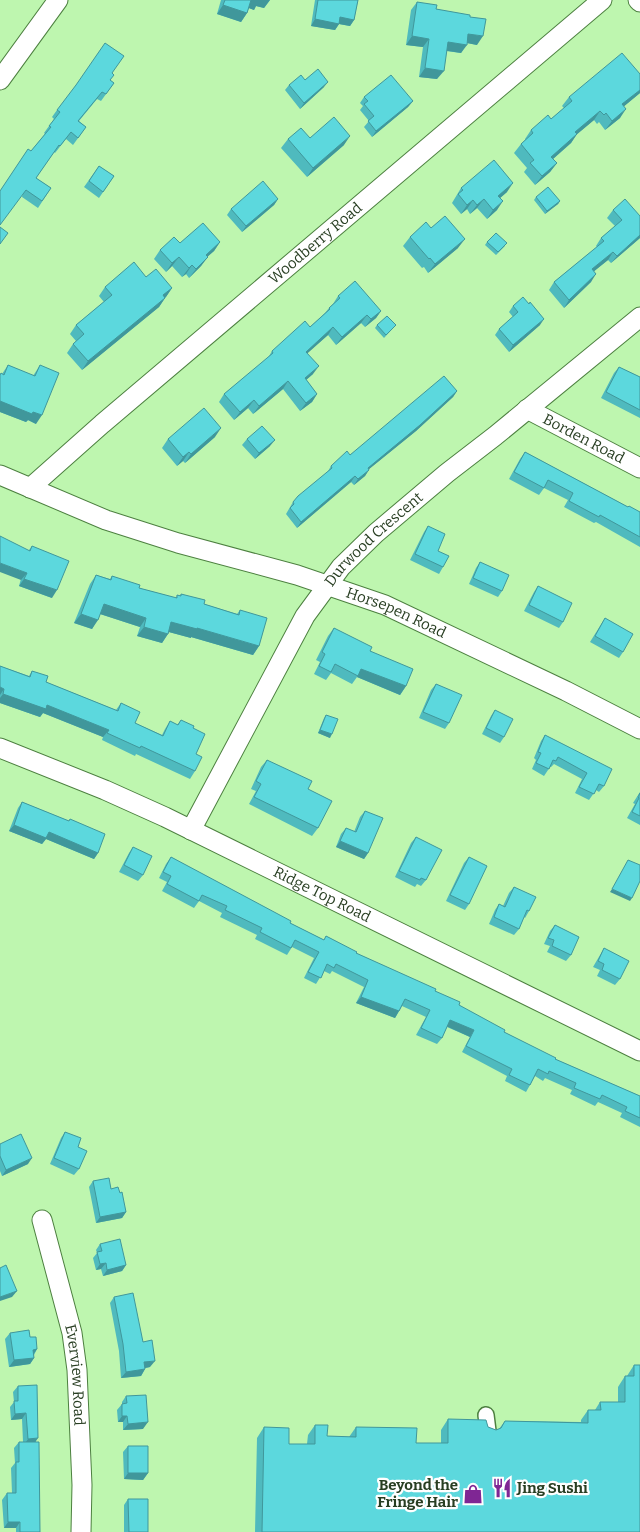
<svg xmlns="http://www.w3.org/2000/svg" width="640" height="1532" viewBox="0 0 640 1532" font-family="Bitter,serif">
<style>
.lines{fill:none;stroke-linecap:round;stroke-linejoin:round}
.pedestrian-casing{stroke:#4d8040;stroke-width:18}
.minor-casing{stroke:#4d8040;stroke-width:21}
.pedestrian{stroke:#fff;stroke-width:15}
.minor{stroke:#fff;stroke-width:19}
.wall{fill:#4fbabe}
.shaded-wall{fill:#40979b}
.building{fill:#5cd8dd;stroke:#40979b}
.labels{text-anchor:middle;stroke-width:4.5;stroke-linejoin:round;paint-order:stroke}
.street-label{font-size:15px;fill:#283e22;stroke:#fff}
.poi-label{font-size:15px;font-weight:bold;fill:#283e22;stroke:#fff;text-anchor:end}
</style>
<rect width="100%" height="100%" fill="#bef6af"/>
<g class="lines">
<defs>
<path id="pedestrian" d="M486,1415L488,1431"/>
<g id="minor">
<path d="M638,0L640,2"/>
<path d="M0,80L58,0"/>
<path id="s1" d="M527,409L640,468"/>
<path id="s2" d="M0,475L106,520L178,543L297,575L385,605L566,691L640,729"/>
<path id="s3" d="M30,488L102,424L602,0"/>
<path id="s4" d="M0,748L105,790L165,817L640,1051"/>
<path id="s5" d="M191,830L305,616L341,567L376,533L447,473L495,436L640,317"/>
<path id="s6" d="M42,1220L72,1333L77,1370L82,1485L81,1532"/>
</g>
</defs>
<use href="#pedestrian" class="pedestrian-casing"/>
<use href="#minor" class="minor-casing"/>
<use href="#pedestrian" class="pedestrian"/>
<use href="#minor" class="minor"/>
</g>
<path class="wall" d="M221,0H270L264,8L256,6L254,10L249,8L247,13L241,22L217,14Z
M315,0H358L354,20L350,26L339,24L335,30L311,26Z
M417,2L436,9L470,17L477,45L467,43L461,53L446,51L437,79L419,77L423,47L406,45L411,10Z
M112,73L110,80L114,83L101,101L97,99L79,121L86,127L81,134L73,145L66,139L55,153L54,152L36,178L51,188L38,208L22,197L31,151L45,134L44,133L54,119L52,117L57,110Z
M640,74V93L624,106L620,118L605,130L599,122L597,124L594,120L577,134L571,143L553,159L557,163L550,172L535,185L524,172L527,168L514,153L521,144L525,140V139L531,130L551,119L564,108L562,106L569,97Z
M305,80L324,87L300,109L285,90L289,85Z
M364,97L413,101L408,107L372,137L364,127L369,121L360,110L363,106L360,103Z
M310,138L344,145L307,177L281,148L288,139Z
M99,166L114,176L99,198L84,187Z
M461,188L507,192L500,198L497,210L487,219L477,208L470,214L467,209L461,214L452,203Z
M536,197L560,201L558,204L545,214L534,200Z
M278,199L274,205L242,232L227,215L231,209Z
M613,210L640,216V238L611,263L608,260L594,271L591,282L564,308L549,290L554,282L597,247L596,246L601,238L615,226L607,218Z
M431,228L458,248L428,273L424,267L422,268L403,246L410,237Z
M220,242L214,251L207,257L201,266L189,278L186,274L182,277L172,266L166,272L154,259L160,250L180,243Z
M487,242L505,246L496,255L485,245Z
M146,277L172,288L165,298L159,307L82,370L67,353L73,344L76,341L70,334L76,325L104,302L99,296L105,287Z
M338,296L381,311L376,318L365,327L361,323L336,345L328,335L307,353L313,374L306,380L317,394L312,402L300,411L283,389L253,414L248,408L234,420L219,402L224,394L268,358L272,351L310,327L325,313L329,308L333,304Z
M513,306L540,325L509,352L495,335L499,329L513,317L509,312Z
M377,325H396L384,338L375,328Z
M8,365L33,376L40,365L36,424L28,420L26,422L0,412V374H2Z
M619,367L640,377V418L601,398L614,373Z
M457,391L453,397L416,431L369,469L365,476L354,485L351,482L297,528L286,514L293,502L327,473L331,466Z
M215,437L185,463L183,461L177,466L162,448L168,439Z
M247,439L270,446L255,459L242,445Z
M525,452L628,507L640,512V547L596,522L594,523L564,507L568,500L544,488L539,495L509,479L520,459Z
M428,526L443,567L439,574L410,560L424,532Z
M32,546L52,598L19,586L29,550Z
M480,562L502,591L498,597L469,584L476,568Z
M96,575L110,579L112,576L139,588L176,598L177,595L180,596L181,594L204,604L237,614L240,610L259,646L253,655L191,637V638L169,632L162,643L137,636L140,627L100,614L92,629L74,623L90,584Z
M538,586L563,622L559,628L524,611L534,592Z
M605,618L623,652L619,658L590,642Z
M334,628L370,651L406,686L400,695L357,677L352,684L331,673L326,680L314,674L320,662L316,660L328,636Z
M0,666L29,676L32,671L46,682L116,710L121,703L135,723L162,735L165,729L170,721L177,725L181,720L193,728L196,754L195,771L190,779L136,754L135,756L102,740L103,737L43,713L40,717L0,703Z
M436,684L449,723L445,729L419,718L431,690Z
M495,710L504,737L500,743L482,734L491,716Z
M326,715L330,738L318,733L324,718Z
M545,735L604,786L599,792L596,790L589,800L575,793L582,779L554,764L551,767H550L544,776L532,769L536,760L534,758L541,741Z
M267,760L308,789L318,828L312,836L249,804L256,791L251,789L261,767Z
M640,792V825L627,818L635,804L633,803Z
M22,802L69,821L98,853L94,859L46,839L42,844L9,831L18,808Z
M365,811L368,853L364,859L336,847L341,834L346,828L354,832L360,817Z
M416,837L426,880L421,886L417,884L415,887L395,877L411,843Z
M133,847L143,875L138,881L119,872L129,853Z
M171,857L290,923L324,940L326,936L356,953L435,991L504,1032L555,1059L640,1096V1127L620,1117L622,1113L598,1102L595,1106L570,1094L572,1090L545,1078L543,1081L535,1076L530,1085L526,1092L505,1081L507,1076L462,1052L470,1037L447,1027L442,1038L437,1044L416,1035L426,1017L402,1006L395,1018L356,1003L364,987L332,971L330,974L324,971L316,984L304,978L314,958L292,947L287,955L255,939L257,935L220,917L222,913L199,901L194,908L162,891L167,882L159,878L166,864Z
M469,857V904L465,910L446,901L464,863Z
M514,887L529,911L525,918L524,917L519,929L514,935L489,924L495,910L499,904L503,906L509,893Z
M555,925L571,955L566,961L547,952L550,946L544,944L550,931Z
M604,948L620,979L615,985L597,976L600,970L593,967L600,955Z
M65,1132L78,1147L79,1169L74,1175L50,1164L61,1138Z
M0,1144L28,1164L2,1176L0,1171Z
M93,1181L111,1189L126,1212L122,1218L96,1223L89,1187Z
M100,1244L126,1265L122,1271L103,1276L101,1269L96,1270L93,1258L97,1253L96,1250Z
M114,1297L143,1342L150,1367L145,1368V1369L141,1376L121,1378L119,1351L110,1303Z
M10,1333L30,1337L37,1349L34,1355V1358L30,1364L9,1367L5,1339Z
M634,1365L640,1532H255L257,1438L264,1427L289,1444H307L308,1435L315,1425L327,1436L349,1437L356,1427L416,1443H441V1430L448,1419L488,1427L496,1430L499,1429L505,1421L581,1422V1420L588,1410H595L600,1402H618V1387L625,1376H627Z
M18,1386L36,1442L40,1532H16V1528H4L2,1500L7,1493H12L11,1468L15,1463L14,1448L19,1442H23L22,1419L11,1420L10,1407L14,1402L13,1392Z
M126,1396L143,1429L123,1430V1422H118L117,1410L122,1404V1402Z
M128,1446L148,1473L143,1480L124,1479L123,1452Z
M128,1499L148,1532H124V1505Z"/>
<path class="shaded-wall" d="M251,0H270L264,8L256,6L254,10L246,7Z
M223,5L247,13L241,22L217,14Z
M340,17L354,20L350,26L339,24L335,30L311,26L315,19Z
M468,34L483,36L477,45L462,42Z
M412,36L429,39L423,47L406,45Z
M448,42L467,45L461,53L442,50Z
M425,68L444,71L437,79L419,77Z
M328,82L324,87L300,109L304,103Z
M640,90V93L616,113L622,104Z
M413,101L408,107L372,137L376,131Z
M626,109L620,118L605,130L612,121Z
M600,111L594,120L569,141L575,132Z
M577,134L571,143L545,166L551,157Z
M350,136L344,145L307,177L313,168Z
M557,163L550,172L535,185L542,176Z
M513,183L507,192L492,205L498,196Z
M278,199L274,205L242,232L246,226Z
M484,199L477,208L470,214L477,205Z
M473,200L467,209L461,214L467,205Z
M503,201L497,210L487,219L493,210Z
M560,201L558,204L545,214L547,211Z
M640,235V238L611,263L617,256Z
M465,239L458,248L428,273L435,264Z
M220,242L214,251L199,264L206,255Z
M613,252L608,260L587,277L592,269Z
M179,257L172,266L166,272L172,263Z
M208,257L201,266L189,278L196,269Z
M192,265L186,274L182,277L189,268Z
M596,274L591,282L564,308L569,300Z
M172,288L166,297L157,304L163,295Z
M165,298L159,307L82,370L88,361Z
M381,311L376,318L365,327L371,319Z
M367,315L361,323L336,345L342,337Z
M544,319L540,325L509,352L513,345Z
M333,327L328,335L300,360L306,352Z
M319,366L313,374L299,386L305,378Z
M288,381L283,389L253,414L259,406Z
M457,391L453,397L416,431L363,474L368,468Z
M317,394L312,402L300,411L306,403Z
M254,400L248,408L234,420L240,412Z
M0,401L42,415L36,424L28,420L26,422L0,412Z
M221,428L215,437L185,463L191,454Z
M275,440L270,446L255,459L259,453Z
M189,452L183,461L177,466L183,457Z
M369,470L365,476L354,485L358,479Z
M355,476L351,482L297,528L301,522Z
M0,563L27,573L21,580L0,572Z
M24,579L57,590L52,598L19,586Z
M104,604L146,618L140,627L97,613Z
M81,614L98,620L92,629L74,623Z
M171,622L197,628L259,646L253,655L191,637V638L165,631Z
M144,627L168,634L162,643L137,636Z
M361,669L406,686L400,695L357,677Z
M0,687L4,689L0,695Z
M3,694L47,705L109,730L103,737L43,713L40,717L0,703V698Z
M320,730L332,734L330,738L318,733Z
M14,825L49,832L98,853L94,859L46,839L42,844L9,831Z
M340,841L368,853L364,859L336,847Z
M612,889L632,898L630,901L610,892Z
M361,997L399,1011L395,1018L356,1003Z
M450,1020L474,1030L470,1037L446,1026Z
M32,1158L28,1164L2,1176L6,1170Z
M126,1212L122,1218L96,1223L100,1217Z
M106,1263L101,1269L96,1270L100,1264Z
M126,1265L122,1271L103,1276L107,1270Z
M17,1291L12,1297L0,1301V1297Z
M37,1349L33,1355V1350Z
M34,1358L30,1364L9,1367L14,1360Z
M155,1361L150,1367L140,1369L144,1362Z
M145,1369L141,1376L121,1378L126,1372Z
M26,1413L22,1419L11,1420L15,1414Z
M122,1416H127L123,1422H118Z
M148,1422L143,1429L123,1430L128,1424Z
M38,1438L34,1444L24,1445L28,1439Z
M128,1473H148L143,1480L124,1479Z
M8,1522H20L16,1528H4Z"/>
<path class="building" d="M225,0H251L247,13L223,5Z
M318,0H358L354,20L340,17L339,24L315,19Z
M417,2L437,5L436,9L470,15V17L486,19L483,36L468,34L467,45L448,42L444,71L425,68L429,39L412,36Z
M105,43L124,56L112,73L114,75L110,80L114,83L106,94L102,92L78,121L86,127L78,138L71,132L60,146L59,145L36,178L51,188L42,201L26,190L0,225V191L28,149L31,151L51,127L49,126L60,112L57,110L76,85Z
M622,53L640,74V90L622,104L626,109L612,121L606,113L604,115L600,111L575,132L577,134L551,157L557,163L542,176L530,163L534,160L521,144L533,133L531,130L548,115L551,119L572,101L569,97Z
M318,69L328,82L304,103L289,85L301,75L305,80Z
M391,75L413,101L376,131L368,121L374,116L364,104L368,101L364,97Z
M334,117L350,136L313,168L288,139L301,128L310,138Z
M494,160L513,183L498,196L503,201L493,210L484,199L477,205L473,200L467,205L458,194L463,190L461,188Z
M99,166L114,176L103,192L89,181Z
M263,181L278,199L246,226L231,209Z
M548,187L560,201L547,211L536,197Z
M625,199L640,216V235L617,256L613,252L592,269L596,274L569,300L554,282L604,241L601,238L622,220L613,210Z
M445,216L465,239L435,264L430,258L429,259L410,237L426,222L431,228Z
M203,223L220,242L206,255L208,257L196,269L192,265L189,268L179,257L172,263L160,250L174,237L180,243Z
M0,227L8,233L0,244Z
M496,233L507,243L498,252L487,242Z
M134,262L146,277L156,269L172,288L163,295L165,298L88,361L73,344L84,334L76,325L112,295L105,287Z
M355,281L381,311L371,319L367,315L342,337L333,327L306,352L319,366L305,378L317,394L306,403L288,381L259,406L254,400L240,412L224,394L273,353L272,351L305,321L310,327L330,309L329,308L340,298L338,296Z
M523,297L529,304L530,302L544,319L513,345L499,329L518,312L513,306Z
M387,316L396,325L386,335L377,325Z
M8,365L35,376L40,365L59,373L42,415L33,412L32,414L0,401V375L1,373L4,375Z
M619,367L640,377V410L606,392Z
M444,376L457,391L420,425L368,468L369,470L358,479L355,476L301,522L290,508L294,504L293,502L298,496L332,468L331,466L347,451L350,455Z
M204,408L221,428L191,454L189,452L183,457L168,439Z
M262,426L275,440L259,453L247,439Z
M525,452L628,507L629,506L640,512V537L600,515L599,517L569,501L573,493L548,480L544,488L514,472Z
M428,526L445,534L438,551L449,556L443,567L415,554Z
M0,536L30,551L32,546L69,561L57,590L24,579L27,573L0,563Z
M480,562L509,575L502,591L473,578Z
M96,575L111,580L112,576L140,585L139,588L177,598V595L181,596V594L205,600L204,604L239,615L240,610L267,618L259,646L197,628V629L171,622L168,634L144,627L146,618L104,604L98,620L81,614Z
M538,586L572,603L563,622L529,605Z
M605,618L633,634L623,652L595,636Z
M334,628L372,647L370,651L413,669L406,686L361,669L358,676L335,664L331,672L319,666L325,654L322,652Z
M0,666L30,677L32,671L48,676L46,682L118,711L121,703L140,712L135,723L163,736L170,721L178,725L181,720L194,726L193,728L205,734L196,754L202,757L195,771L141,746L140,748L107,733L109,730L47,705L46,709L3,694L4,689L0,687Z
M436,684L462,695L449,723L423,712Z
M495,710L513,719L504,737L486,728Z
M326,715L338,719L332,734L320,730Z
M545,735L612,769L604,786L599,784L594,794L579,787L587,773L558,757L556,761L553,760L549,769L536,763L541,753L538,752Z
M267,760L312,781L308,789L332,801L318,828L254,797L261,784L256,781Z
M640,793V816L632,812L639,798L638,797Z
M22,802L69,821L70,819L105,834L98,853L49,832L46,838L14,825Z
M365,811L383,818L368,853L340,841L346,828L356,832Z
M416,837L442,850L426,880L421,878L420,880L399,871Z
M133,847L152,856L143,875L124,865Z
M171,857L291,921L290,923L324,940L326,936L357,952L356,953L436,989L435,991L460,1002L459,1005L505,1030L504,1032L556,1058L555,1059L640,1096V1118L625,1111L627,1107L602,1095L600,1099L574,1088L576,1083L549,1071L548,1074L538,1069L530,1085L509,1075L512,1069L466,1046L474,1030L450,1020L442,1038L421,1028L430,1010L405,999L399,1011L361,997L368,980L336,964L334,968L327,964L321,978L308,972L319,952L295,940L291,948L260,932L262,928L225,910L227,906L202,895L199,901L167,884L171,876L163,872Z
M469,857L487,866L469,904L450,895Z
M628,860L640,865V881L632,898L612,889Z
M514,887L536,897L529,911L527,910L519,929L494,917L499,904L505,907Z
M555,925L579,937L571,955L552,946L554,940L548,938Z
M604,948L629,961L620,979L602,970L604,964L598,961Z
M65,1132L81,1138L78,1147L87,1151L79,1169L54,1158Z
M21,1134L32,1158L6,1170L0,1156V1144Z
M109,1178L111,1189L118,1187L120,1193L122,1192L126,1212L100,1217L93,1181Z
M120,1239L126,1265L107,1270L106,1263L100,1264L97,1252L102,1251L100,1244Z
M6,1265L17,1291L0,1297V1268Z
M133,1293L143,1342L152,1340L155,1361L144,1362L145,1369L126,1372L123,1344L114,1297Z
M29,1330L30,1337H36L37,1349L33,1350L34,1358L14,1360L10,1333Z
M634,1365H640V1532H262L264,1427L289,1428V1444H315V1425H328L327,1436L356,1437V1427L417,1428L416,1443H448V1419L486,1420L488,1427L496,1430L501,1428L505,1421L588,1423V1410H601L600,1402H625V1376H634Z
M37,1385L38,1438L28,1439L26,1413L15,1414L14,1401H18V1386Z
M146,1395L148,1422L128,1424L127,1416H122V1404L127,1403L126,1396Z
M19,1442H39L40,1532H20V1522H8L7,1493H16V1462H19Z
M128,1446H148V1473H128Z
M128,1499H148V1532H129Z"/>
<defs>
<symbol id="restaurant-bare" viewBox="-9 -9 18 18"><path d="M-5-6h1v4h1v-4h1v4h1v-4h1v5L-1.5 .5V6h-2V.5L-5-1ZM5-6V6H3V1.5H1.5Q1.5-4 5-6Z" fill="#7f2694" stroke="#fff" stroke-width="2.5" paint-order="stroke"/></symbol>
<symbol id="shop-bare" viewBox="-9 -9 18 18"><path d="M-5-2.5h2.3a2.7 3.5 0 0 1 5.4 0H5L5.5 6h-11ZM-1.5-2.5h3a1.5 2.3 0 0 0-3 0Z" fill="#7f2694" stroke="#fff" stroke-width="2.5" paint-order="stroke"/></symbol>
</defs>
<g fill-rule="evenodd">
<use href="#restaurant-bare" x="488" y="1474" width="28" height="28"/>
<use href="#shop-bare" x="459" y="1480" width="28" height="28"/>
</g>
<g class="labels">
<g class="street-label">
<text dy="5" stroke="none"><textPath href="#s3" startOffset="376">Woodberry Road</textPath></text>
<text dy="5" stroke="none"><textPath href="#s1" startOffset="64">Borden Road</textPath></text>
<text dy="5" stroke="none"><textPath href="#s5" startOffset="346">Durwood Crescent</textPath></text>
<text dy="5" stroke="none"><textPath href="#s2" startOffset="420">Horsepen Road</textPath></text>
<text dy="5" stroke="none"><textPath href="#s4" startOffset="354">Ridge Top Road</textPath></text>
<text dy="5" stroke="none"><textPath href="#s6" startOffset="159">Everview Road</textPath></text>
</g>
<g class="poi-label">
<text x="458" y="1490">Beyond the<tspan x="458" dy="17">Fringe Hair</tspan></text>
<text x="517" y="1493" text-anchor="start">Jing Sushi</text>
</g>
</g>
</svg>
